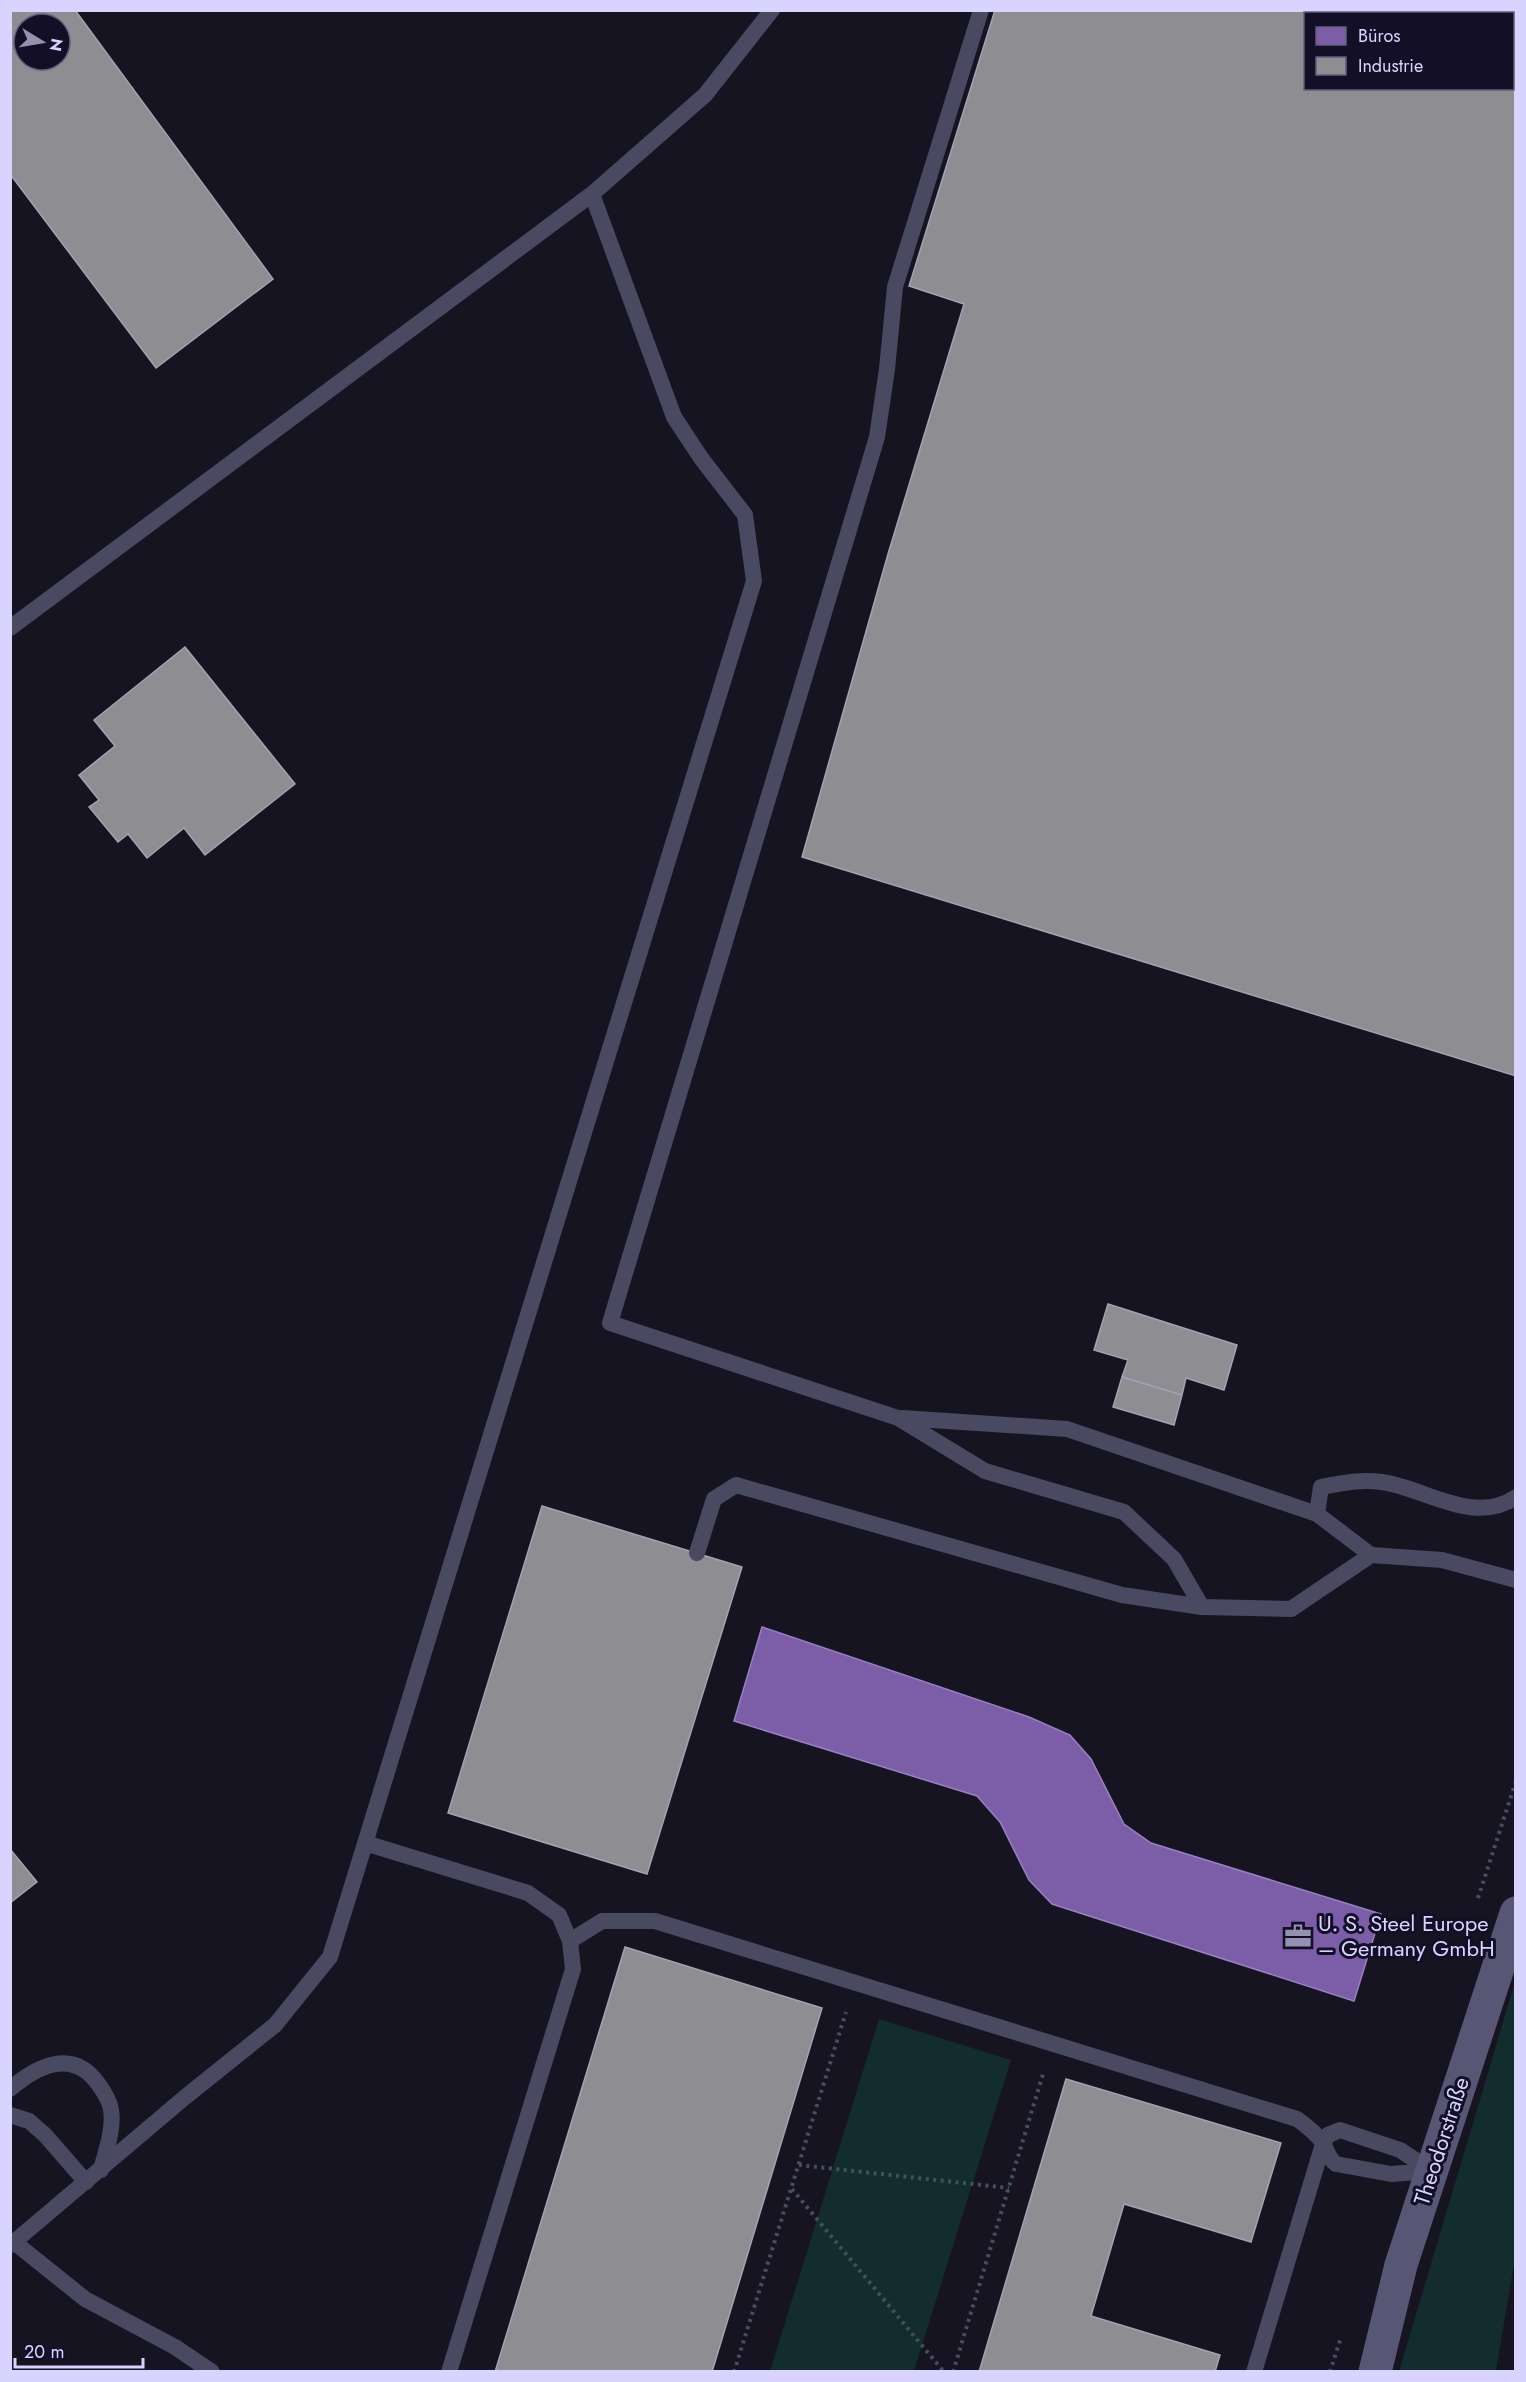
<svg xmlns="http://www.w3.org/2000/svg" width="1526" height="2382" viewBox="0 0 1526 2382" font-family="Jost,sans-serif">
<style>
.green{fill:#132c2d}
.offices{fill:#7b5ea7;stroke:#9781c1;stroke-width:1.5}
.industry{fill:#8d8d92;stroke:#a4a2b3;stroke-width:1.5;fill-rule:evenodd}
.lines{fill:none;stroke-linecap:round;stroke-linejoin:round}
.path{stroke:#44505f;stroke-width:4;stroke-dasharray:3 4.5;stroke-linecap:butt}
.lane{stroke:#4a4962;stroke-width:16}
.secondary{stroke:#575674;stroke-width:33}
.labels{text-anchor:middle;stroke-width:6;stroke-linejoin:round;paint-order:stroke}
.poi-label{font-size:22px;fill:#d9d4ff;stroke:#130f26;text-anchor:start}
.street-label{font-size:22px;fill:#d9d4ff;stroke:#130f26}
</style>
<rect width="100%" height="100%" fill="#161421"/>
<path class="green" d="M1515,1982V2258L1496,2371H1399Z
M879,2019L1011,2060L914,2371H770Z"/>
<path class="offices" d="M762,1627L1029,1717L1070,1735L1091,1759L1124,1824L1151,1843L1381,1914L1354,2001L1052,1904L1029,1880L1000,1822L977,1796L734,1721Z"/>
<path class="industry" d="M10,10H75L273,279L156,368L10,174ZM24,24H60V60H24Z
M995,10H1516V1076L802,857L888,554L964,304L909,286ZM1306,14H1512V88H1306Z
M185,647L295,784L205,855L184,828L147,858L128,834L118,842L89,807L99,800L79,775L115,746L94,720Z
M1108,1304L1237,1345L1224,1390L1186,1378L1182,1395L1122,1377L1128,1360L1094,1350Z
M1122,1377L1182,1395L1174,1425L1113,1407Z
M542,1506L742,1567L647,1874L448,1813Z
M10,1849L37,1882L10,1903Z
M625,1947L822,2008L712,2372H495Z
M1066,2079L1281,2143L1251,2242L1124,2204L1091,2316L1220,2355L1215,2372H979Z"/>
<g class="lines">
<path class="path" d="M1478,1898L1516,1781
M799,2165L1009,2188
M792,2189L944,2372
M734,2372L846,2012
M953,2372L1043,2074
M1330,2372L1341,2337"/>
<path class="lane" d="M981,10L895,287L887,369L877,437L610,1323L898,1418L985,1471L1124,1512L1174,1559L1202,1607
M10,628L592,194
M902,1418L1067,1429L1317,1514L1371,1555L1442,1560L1516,1580
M1317,1514L1321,1487C1342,1483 1361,1479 1382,1482C1425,1488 1474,1526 1516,1497
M697,1553L714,1499L736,1485L1122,1595L1202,1607L1291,1609L1371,1555
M365,1843L528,1893L559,1915L570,1941L573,1969L449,2372
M570,1941L602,1921H655L1297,2119C1307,2126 1316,2133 1323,2143C1328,2152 1328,2158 1336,2164L1391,2174L1432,2171
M10,2089C37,2066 73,2047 99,2085C104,2092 110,2101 111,2110C114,2129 106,2151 101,2170
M10,2115L29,2121L45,2135L86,2182
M14,2242L184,2098L275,2025L330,1957L754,581L745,515L701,458L674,417L592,194L705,95L772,10
M10,2245L14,2242L85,2299L175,2347L212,2372
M1254,2372L1323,2144L1328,2135L1340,2130L1400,2150L1432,2171"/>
<path class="secondary" d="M1375,2372L1401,2265L1516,1913"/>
</g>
<defs>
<symbol id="office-bare" viewBox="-9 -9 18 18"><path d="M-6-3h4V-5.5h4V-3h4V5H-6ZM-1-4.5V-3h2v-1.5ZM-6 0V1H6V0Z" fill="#9591b1" stroke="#130f26" stroke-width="2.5" paint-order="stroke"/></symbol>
</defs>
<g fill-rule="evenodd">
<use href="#office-bare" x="1279" y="1917" width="38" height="38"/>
</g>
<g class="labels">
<g class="poi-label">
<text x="1318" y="1931">U. S. Steel Europe<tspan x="1318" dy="25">– Germany GmbH</tspan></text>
</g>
<g class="street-label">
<text transform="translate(1441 2141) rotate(-72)" y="8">Theodorstraße</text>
</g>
</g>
<rect width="1526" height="2382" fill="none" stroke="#d9d4ff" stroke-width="24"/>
<rect x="1304" y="12" width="210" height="78" fill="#130f26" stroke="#625e7d" stroke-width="1.5"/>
<rect x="1316" y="27" width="30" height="18" fill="#7b5ea7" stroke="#625e7d" stroke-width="1.5"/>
<text x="1358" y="42" font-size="18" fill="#d9d4ff">Büros</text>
<rect x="1316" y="57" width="30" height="18" fill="#8d8d92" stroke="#625e7d" stroke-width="1.5"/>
<text x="1358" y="72" font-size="18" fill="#d9d4ff">Industrie</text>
<g transform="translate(42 42) rotate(101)"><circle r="28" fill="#130f26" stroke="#625e7d" stroke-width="1.5"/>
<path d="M0-4.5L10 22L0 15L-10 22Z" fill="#9591b1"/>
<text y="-9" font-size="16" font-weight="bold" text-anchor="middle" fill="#d9d4ff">N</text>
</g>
<path d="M15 2358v9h128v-9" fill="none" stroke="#d9d4ff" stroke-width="3"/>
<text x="24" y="2358" font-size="18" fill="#d9d4ff" stroke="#130f26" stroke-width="4.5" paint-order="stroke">20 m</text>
</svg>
